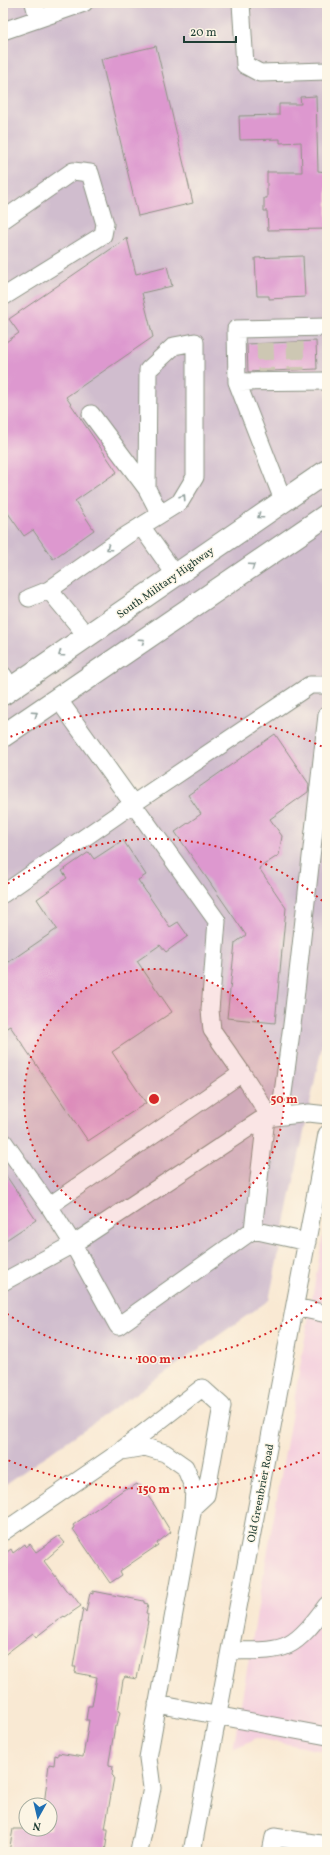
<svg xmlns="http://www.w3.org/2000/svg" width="330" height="1855" viewBox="0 0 330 1855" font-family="Vollkorn,serif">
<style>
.built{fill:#f4cfde}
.industrial{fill:#d0bdce}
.building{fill:#dd98cf}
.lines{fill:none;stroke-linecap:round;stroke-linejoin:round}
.minor-tunnel{stroke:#cdc7b3;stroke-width:17;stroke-dasharray:17 8;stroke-linecap:butt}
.minor-casing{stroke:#8c9384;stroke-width:19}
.major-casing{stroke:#8c9384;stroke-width:24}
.minor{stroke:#fff;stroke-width:17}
.major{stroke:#fff;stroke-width:22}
.oneway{stroke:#8f9e9a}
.ring{fill:none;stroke:#d62828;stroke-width:2;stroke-dasharray:2 4}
.labels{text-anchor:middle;stroke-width:3;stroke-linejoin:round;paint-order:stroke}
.street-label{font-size:11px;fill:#1f3d34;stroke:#fcf5e5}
.centre{fill:#d62828;stroke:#fcf5e5;stroke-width:2}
.ring-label{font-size:12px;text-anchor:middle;font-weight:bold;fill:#d62828;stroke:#fcf5e5;stroke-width:3;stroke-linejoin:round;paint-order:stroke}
</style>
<rect width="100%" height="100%" fill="#fcf5e5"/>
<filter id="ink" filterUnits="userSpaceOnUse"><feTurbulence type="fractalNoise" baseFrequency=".025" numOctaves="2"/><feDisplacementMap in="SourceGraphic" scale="8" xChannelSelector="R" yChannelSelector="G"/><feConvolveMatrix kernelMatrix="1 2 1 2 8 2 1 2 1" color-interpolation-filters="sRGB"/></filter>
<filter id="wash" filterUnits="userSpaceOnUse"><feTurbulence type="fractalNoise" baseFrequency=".012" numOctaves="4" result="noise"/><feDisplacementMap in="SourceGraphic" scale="16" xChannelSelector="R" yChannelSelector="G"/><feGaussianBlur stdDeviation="0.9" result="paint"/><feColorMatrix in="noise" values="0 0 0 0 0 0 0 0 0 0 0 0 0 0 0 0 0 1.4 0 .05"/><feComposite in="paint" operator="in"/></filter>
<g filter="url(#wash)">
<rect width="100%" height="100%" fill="#f9e9d3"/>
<path class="built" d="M327,1213V1752L257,1738L233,1749Z"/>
<path class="industrial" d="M3,3H327V1038L323,1041L269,1300L3,1486Z"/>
<g id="blocks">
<path class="building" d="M156,46L193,203L138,216L101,59Z
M316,96L318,171L327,172V229L268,230L267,211H264V198H267V172H302L301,142L280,143V139L240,140L239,116L279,115V104H301L300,97Z
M127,238L136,274L167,266L172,286L142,293L153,337L66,397L117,472L75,501L94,530L53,559L33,530L24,536L3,506V344L19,333L9,319Z
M303,256L305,297L269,299V296H257L255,258Z
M316,341L317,369L248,372L247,344Z
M275,734L309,784L308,792L270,819L282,836L279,855L259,868L286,908L275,1023L227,1018L235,943L246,935L175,832L201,814L188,795Z
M123,840L146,875L138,880L170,927L178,922L188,936L166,952L160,945L137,961L172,1012L112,1052L146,1103L88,1141L10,1026L3,1030V966L57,929L37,899L67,878L62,871L89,852L94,859Z
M3,1171L36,1220L3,1242Z
M137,1484L139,1486H141L155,1506L171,1532L157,1543L158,1545L120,1571L122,1575L110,1583L73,1529L75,1528L73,1525L126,1488L129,1489Z
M59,1536L65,1543L44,1561L69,1594L71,1593L81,1606L65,1617L64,1616L58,1620L36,1637L33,1633L3,1656V1555L11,1549L13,1553L25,1544L26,1547L30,1544L36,1552Z
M93,1591L144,1601V1603L148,1604L146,1613L148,1614L147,1621H148L137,1679L125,1677L123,1680L118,1711L120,1712L117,1726H115L109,1762V1765L113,1766L112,1775L114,1777L105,1829H108V1831L105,1852H9L13,1829H50V1805H44L49,1764L54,1765L55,1755L58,1756V1753L83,1757L89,1720H86L88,1706H92L97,1677L77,1673L75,1672L76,1667H73L83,1608L86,1612L90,1593L93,1594Z"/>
</g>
</g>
<g filter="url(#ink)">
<use href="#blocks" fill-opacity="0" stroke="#8c9384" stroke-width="1"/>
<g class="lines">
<path class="minor-tunnel" d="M295,342L296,370
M265,343L266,371"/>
<defs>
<path id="minor" d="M34,3L38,18
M241,3L245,65L260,73L327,71
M3,31L84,3
M3,220L73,171L90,173L105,224L103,235L3,297
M237,382L327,381
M91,414L147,489
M283,500L237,382L236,329L327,327
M141,526L175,574
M49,590L87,636
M29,598L49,590L127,535L180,502L195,477V342L174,346L148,370L147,489L160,514
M3,675L11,688
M3,894L133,804L310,685H327
M242,1073L265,1109L266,1118L309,1113L327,1115
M280,1116L293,1017L327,715
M3,1141L49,1206L242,1073L212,1030L210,1010L217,921L58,699
M49,1206L73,1244L259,1121L266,1118L253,1230
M3,1282L73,1244L118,1326L253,1230L307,1242
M295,1307L327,1314
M123,1449L202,1388L222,1406L206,1495L193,1507
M3,1532L121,1451L145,1447L165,1453L185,1467L194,1489L193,1507L148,1758L152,1788L139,1852
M230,1651C249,1650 271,1653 288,1645C303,1638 317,1618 327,1605
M157,1704L327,1736
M192,1852L327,1134
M271,1852L274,1837L320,1844L318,1852"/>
<path id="major" d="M3,694L327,471
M3,736L327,515"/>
</defs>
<use href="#minor" class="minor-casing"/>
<use href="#major" class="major-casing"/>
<use href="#minor" class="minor"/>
<use href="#major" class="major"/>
</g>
<defs><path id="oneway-chevron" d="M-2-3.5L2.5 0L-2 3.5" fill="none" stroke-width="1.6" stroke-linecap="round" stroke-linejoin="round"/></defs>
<g class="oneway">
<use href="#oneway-chevron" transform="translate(183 497) rotate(-56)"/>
<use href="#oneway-chevron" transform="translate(260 516) rotate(145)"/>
<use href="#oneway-chevron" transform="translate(109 548) rotate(145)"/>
<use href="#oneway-chevron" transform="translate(252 566) rotate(-34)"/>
<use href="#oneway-chevron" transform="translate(142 641) rotate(-34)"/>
<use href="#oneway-chevron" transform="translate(61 654) rotate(145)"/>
<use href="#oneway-chevron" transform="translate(35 714) rotate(-34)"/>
</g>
</g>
<circle cx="154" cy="1099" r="130" fill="#d62828" fill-opacity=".12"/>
<g class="ring">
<circle cx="154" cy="1099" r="130"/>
<path d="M326 1294A260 260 0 0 1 3 1311M3 887A260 260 0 0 1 326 904"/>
<path d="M325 1450A390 390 0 0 1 5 1459M5 739A390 390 0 0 1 325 748"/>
</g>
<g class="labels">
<g class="street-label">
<text transform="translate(165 582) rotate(-35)" y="4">South Military Highway</text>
<text transform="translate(260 1493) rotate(-79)" y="4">Old Greenbrier Road</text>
</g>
</g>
<circle cx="154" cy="1099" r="6" class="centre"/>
<g class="ring-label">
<text x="284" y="1103">50 m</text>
<text x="154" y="1363">100 m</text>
<text x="154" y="1493">150 m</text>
</g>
<rect width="330" height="1855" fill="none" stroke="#fcf5e5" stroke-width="16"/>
<g transform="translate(38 1817) rotate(188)"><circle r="19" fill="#fcf5e5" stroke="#a4ab9e"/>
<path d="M0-3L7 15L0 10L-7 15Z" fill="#1f6fb2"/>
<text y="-6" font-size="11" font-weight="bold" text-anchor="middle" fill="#1f3d34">N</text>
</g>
<path d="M184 36v6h52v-6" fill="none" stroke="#1f3d34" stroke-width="2"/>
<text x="190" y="36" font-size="12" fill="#1f3d34" stroke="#fcf5e5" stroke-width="3" paint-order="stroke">20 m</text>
</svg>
